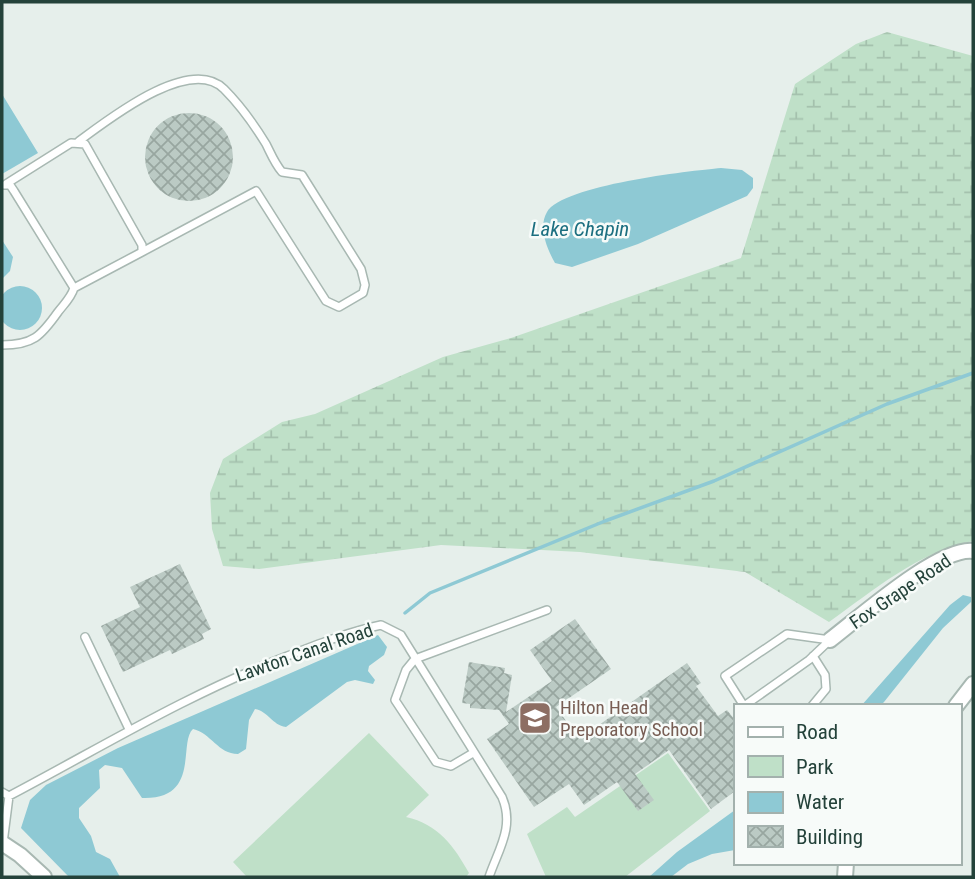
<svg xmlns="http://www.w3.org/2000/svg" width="975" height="879" viewBox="0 0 975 879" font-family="'Roboto Condensed',sans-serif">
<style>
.wetland{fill:url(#wetland-marsh)}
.green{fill:#bfe0c8}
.water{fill:#8ec9d4}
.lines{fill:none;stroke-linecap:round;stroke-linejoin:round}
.stream{stroke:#8ec9d4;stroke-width:3.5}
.building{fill:url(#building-cross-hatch)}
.lane-casing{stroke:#a8b8b2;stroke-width:10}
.street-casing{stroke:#a8b8b2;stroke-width:18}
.lane{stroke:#fff;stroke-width:7}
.street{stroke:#fff;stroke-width:14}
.labels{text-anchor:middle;stroke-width:5;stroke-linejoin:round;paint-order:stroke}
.street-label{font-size:19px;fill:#24423a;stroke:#f7fbf9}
.education-label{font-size:19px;fill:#785e54;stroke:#f7fbf9;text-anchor:start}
.water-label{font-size:21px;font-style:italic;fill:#1c6f80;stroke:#f7fbf9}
</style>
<defs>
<pattern id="wetland-marsh" width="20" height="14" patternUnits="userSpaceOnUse" patternTransform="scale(1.75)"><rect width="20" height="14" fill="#bfe0c8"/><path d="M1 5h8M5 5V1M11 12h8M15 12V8" fill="none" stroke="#a4c1ad"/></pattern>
<pattern id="building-cross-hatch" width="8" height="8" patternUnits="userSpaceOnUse" patternTransform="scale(1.75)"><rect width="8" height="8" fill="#bbcac4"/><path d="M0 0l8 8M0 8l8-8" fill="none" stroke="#98a6a0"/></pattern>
</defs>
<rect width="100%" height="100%" fill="#e6efeb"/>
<path class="wetland" d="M887,32L973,56V541C918,552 874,590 829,622L745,572L580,552L441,545L259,569L223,566L212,529L210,493L223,459L282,422L315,414L443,357L511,338L741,258L795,84L856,44Z"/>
<path class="green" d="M369,733L429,795L406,817C438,824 454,846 469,873L466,877H247L233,862Z
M668,753L710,811L625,877H546L527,834L567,807L575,817Z"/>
<path class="water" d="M2,94L38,153L2,174Z
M721,168L742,170L753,178V188L747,196L638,244L572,267L555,263C547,249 538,227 547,212C563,185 689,171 721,168Z
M2,240L13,257L10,271L2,279Z
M-2 308a22 22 0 1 1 44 0a22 22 0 1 1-44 0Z
M963,595L971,597V602L943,628L884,702L880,706H861L950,605Z
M378,635L387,647L384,655L369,666L368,671L375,680L373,684L355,680L347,682L286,727C272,725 268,711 255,709L249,720L246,749L238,754C218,754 211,733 193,729C178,742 201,800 142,798L122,768L105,765L99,770L100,788L79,808V818L91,836L96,852L110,859L120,877H69L21,828L30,800L46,785L118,748Z
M735,810V850L712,854L688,864L671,877H649L677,852Z"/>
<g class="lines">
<path class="stream" d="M405,613L430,593L605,521L714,481L887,404L973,373"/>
</g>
<path class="building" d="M145 157a44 44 0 1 1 88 0a44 44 0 1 1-88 0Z
M180,564L211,629L202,634L204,639L172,654L170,650L123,672L101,626L140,607L130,587Z
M575,619L611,669L556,707L579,739L687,663L701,683L696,686L718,716L727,710L735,720V791L711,809L669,750L635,774L654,800L638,811L617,782L584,805L569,784L534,807L487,739L509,724L499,710L470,708V704L462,703L469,662L505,668L504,673L512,675L506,712L552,681L530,650Z"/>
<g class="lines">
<defs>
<path id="lane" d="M79,141C109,119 190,55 224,89C239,104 255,126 266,144C271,154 275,164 282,172L302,175L361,269L365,285L363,293L339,307L326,301L256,191L142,252
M6,184L71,143L85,144L142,245V252L74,288
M2,345C33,345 41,336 58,312C64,304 71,298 74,288L14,191L10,185H4
M787,634L830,640L809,660L744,706L725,676Z
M85,637L129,729
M812,706L826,689L825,675L813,656
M473,753L451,766L436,762L395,700L406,670L415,659L547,610
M2,792L9,796C102,747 186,695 285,657C316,645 348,632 381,625L401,635L502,797C515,827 498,850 489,877
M3,843L9,796"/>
<path id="street" d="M830,640C860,617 939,547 973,551
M956,706L973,684
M2,843L20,855L44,877
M845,877L846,863"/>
</defs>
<use href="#lane" class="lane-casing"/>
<use href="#street" class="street-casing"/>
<use href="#lane" class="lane"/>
<use href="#street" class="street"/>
</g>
<defs>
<symbol id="school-square" viewBox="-11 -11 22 22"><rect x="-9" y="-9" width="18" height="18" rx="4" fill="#8d6e63" stroke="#f7fbf9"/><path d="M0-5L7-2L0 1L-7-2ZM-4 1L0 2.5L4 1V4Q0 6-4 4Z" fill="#fff"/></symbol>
</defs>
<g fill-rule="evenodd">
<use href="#school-square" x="516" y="699" width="38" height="38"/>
</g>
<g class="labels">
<g class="street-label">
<text transform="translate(900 591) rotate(-34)" y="7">Fox Grape Road</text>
<text transform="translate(304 652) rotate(-19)" y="7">Lawton Canal Road</text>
</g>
<g class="education-label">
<text x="560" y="714">Hilton Head<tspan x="560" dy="22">Preporatory School</tspan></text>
</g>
<g class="water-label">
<text x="580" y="236">Lake Chapin</text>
</g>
</g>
<rect width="975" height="879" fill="none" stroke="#24423a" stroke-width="7"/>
<rect x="734" y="704" width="228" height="161" fill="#f7fbf9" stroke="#a3b1ad" stroke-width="2"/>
<rect x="748" y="727" width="35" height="10" fill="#ffffff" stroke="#a3b1ad" stroke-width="2"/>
<text x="796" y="739" font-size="21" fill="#24423a">Road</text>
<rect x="748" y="756" width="35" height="21" fill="#bfe0c8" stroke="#a3b1ad" stroke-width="2"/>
<text x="796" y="774" font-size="21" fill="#24423a">Park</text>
<rect x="748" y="792" width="35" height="21" fill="#8ec9d4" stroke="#a3b1ad" stroke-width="2"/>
<text x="796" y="809" font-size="21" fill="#24423a">Water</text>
<rect x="748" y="826" width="35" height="21" fill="url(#building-cross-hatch)" stroke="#a3b1ad" stroke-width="2"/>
<text x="796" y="844" font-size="21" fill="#24423a">Building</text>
</svg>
